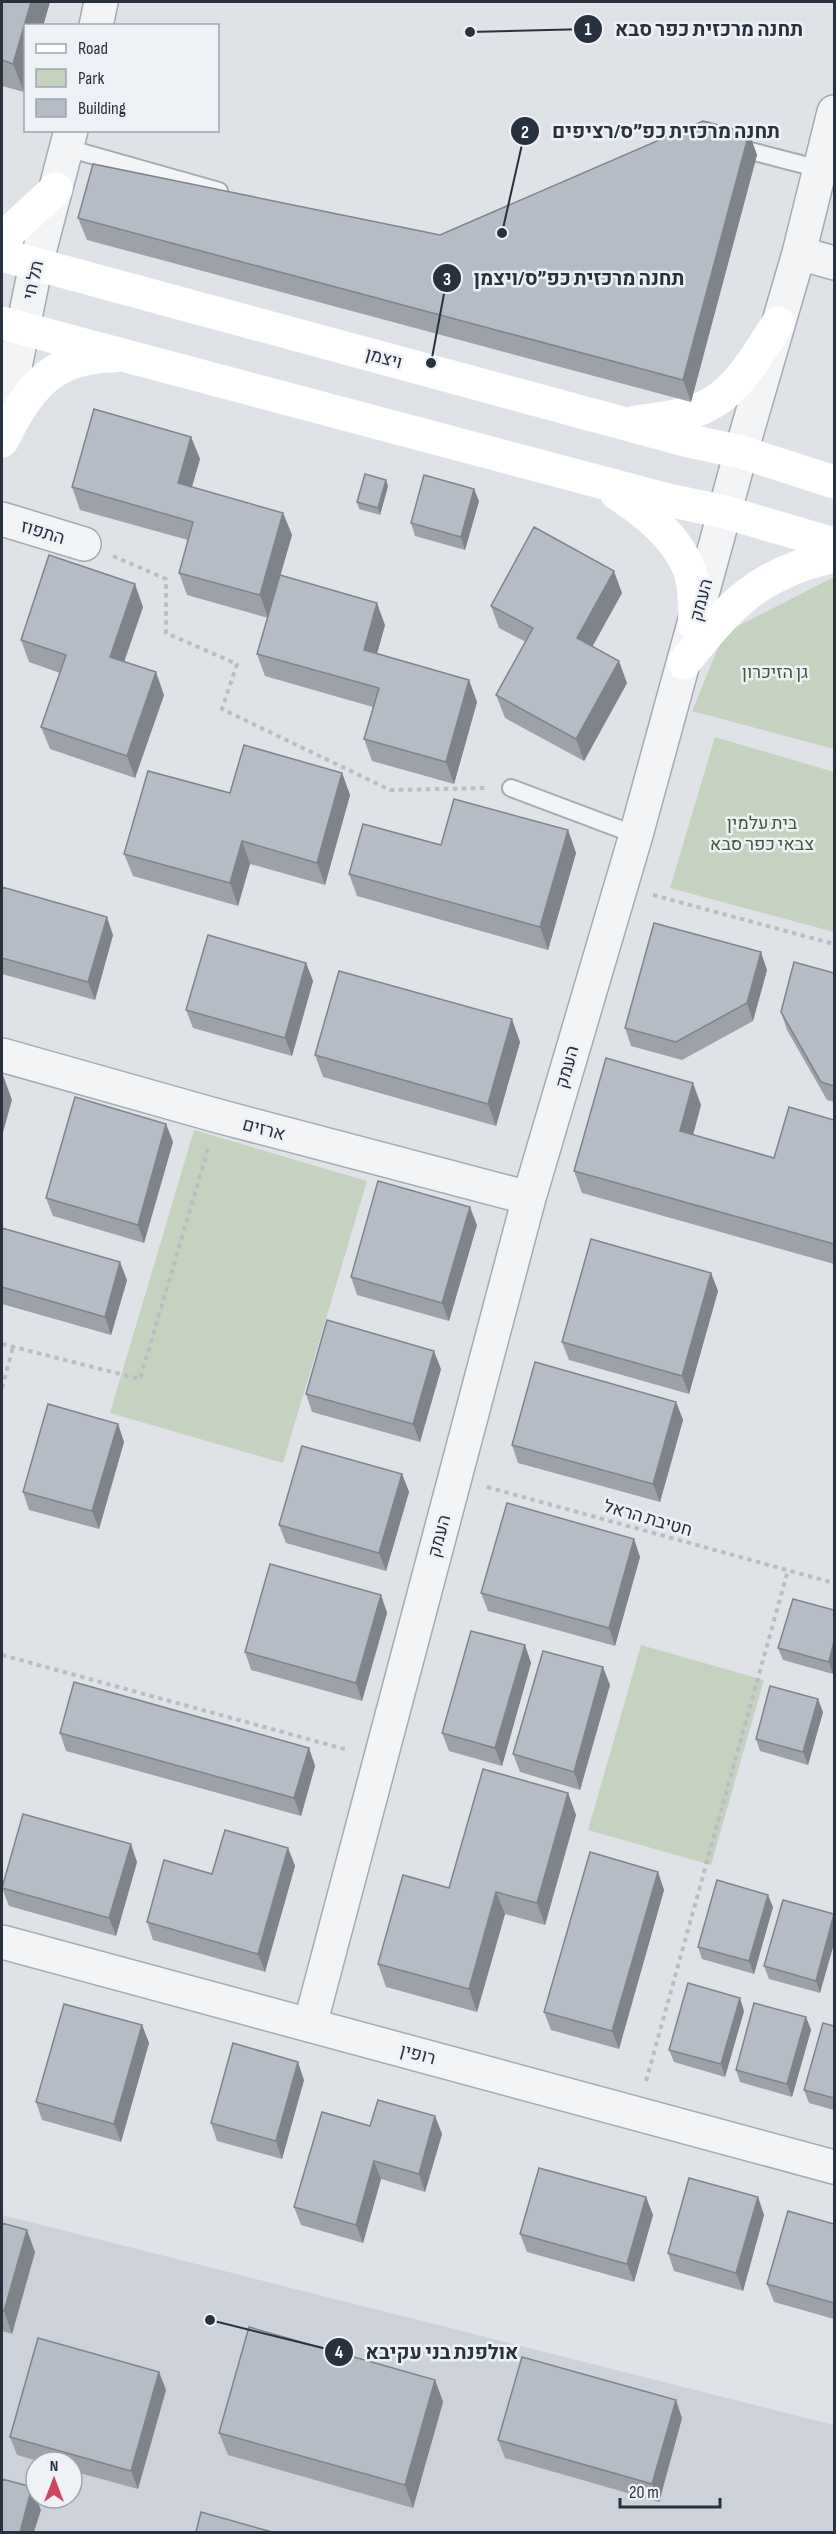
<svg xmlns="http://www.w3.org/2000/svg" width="836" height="2534" viewBox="0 0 836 2534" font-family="'Sofia Sans Condensed',Heebo,sans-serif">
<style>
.built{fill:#cdd2da;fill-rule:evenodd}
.green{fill:#c6d2c0}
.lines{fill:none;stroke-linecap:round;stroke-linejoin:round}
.service-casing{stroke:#a4aab2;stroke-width:20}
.minor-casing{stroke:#a4aab2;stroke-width:36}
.tertiary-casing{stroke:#a4aab2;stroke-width:36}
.path{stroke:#b9bec3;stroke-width:4;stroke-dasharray:4.5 4.5;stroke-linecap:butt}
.service{stroke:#f2f4f6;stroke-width:16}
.minor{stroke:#f2f4f6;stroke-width:33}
.tertiary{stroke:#f2f4f6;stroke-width:33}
.secondary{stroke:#fff;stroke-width:33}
.wall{fill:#9da2a9}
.shaded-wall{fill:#7f848a}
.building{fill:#b6bcc5;stroke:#7f848a;stroke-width:1.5}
.labels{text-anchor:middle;stroke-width:5;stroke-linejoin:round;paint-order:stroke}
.street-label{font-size:18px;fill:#28323f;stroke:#eef2f6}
.park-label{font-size:18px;fill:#3e5a36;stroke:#eef2f6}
.leader{fill:none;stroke:#28323f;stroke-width:2}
.callout-dot{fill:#28323f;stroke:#eef2f6;stroke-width:2}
.mark-label{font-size:18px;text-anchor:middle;font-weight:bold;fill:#fff}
.callout-label{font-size:20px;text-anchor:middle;font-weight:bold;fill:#28323f;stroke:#eef2f6;stroke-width:5;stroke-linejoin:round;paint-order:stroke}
</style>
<rect width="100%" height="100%" fill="#dfe3e8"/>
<path class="built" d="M2,2215L834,2425V2532H2ZM36,2462H72V2498H36Z"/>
<path class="green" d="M834,577V749L692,711L724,633Z
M715,737L834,772V932L670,888Z
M194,1130L367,1181L283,1463L110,1413Z
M641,1645L764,1680L711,1865L588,1830Z"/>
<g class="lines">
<defs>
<path id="service" d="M735,147L820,169
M67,148L219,191
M511,788L636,835"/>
<path id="minor" d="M799,253L834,263
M2,519L84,544
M2,1055L218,1116L529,1198
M310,2025L529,1198L636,835L741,452L799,253L834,112"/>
<path id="tertiary" d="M96,26L101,2
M2,431L36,264L71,130
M2,1942L834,2167"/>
</defs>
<use href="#service" class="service-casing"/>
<use href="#minor" class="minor-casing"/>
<use href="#tertiary" class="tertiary-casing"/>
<path class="path" d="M113,556L166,579V633L237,664L222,709L390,790L488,788
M653,895L834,944
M2,1344L140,1379L208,1149
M2,1388L13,1347
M487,1487L834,1583
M2,1655L348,1750
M646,2081L788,1570"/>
<use href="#service" class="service"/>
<use href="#minor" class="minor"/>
<use href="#tertiary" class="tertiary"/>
<path class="secondary" d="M2,239L56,189
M2,255L685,440L741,452L834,482
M2,323L668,500L725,512L834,544
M635,422C657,419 679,417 700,409C737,394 757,355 778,323
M2,441C28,389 51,356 114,356
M616,493C645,512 676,536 689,569C696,586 694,607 695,625
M684,663C732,603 757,574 834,556"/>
</g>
<path class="wall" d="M2,2H50L43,26H26L24,92L2,86Z
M749,133L757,155L691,402L87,240L78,218L440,235Z
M191,437L200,459L192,487L283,513L292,535L280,576L385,625L377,653L469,680L477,702L454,784L372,761L364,739L373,707L265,676L257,654L268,618L187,595L179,573L188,540L80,510L72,487Z
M388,486L380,515L359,509L357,502Z
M474,489L479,501L465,550L415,536L411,523Z
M622,593L592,646L627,683L584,761L505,718L496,695L526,642L499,628L491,606Z
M143,607L124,662L164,695L135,778L50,749L41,727L60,673L29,662L21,640Z
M342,773L350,795L325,885L250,864L238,906L133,876L124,854L230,793Z
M568,830L576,853L548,950L357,896L349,874L441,845Z
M2,887L113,935L95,1000L2,974Z
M306,963L313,981L292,1056L193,1028L186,1010Z
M767,970L753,1021L682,1060L631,1046L625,1028Z
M834,973V1102L827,1100L787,1030L781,1012Z
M520,1042L496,1126L323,1077L315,1055Z
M701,1105L693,1135L774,1158L834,1120V1264L582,1193L574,1171Z
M166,1124L173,1142L144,1243L53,1216L46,1198Z
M477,1225L449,1321L357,1295L351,1277Z
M2,1228L127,1280L111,1335L2,1304Z
M711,1273L718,1291L689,1394L569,1360L562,1342Z
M441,1369L420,1442L312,1412L306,1394Z
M676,1402L683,1420L660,1502L518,1463L512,1445Z
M118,1424L124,1442L99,1529L29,1510L23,1492Z
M402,1474L409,1492L386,1571L286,1543L279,1525Z
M634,1539L640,1557L615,1646L488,1611L481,1593Z
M381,1595L387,1613L362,1701L251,1670L245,1652Z
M834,1610L833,1674L783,1660L778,1648Z
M525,1645L531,1663L502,1766L449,1751L442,1733Z
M610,1685L580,1790L520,1772L513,1754Z
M823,1712L808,1765L760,1751L756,1739Z
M60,1733L309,1748L315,1766L301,1816L66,1751Z
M568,1793L576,1815L545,1925L505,1914L477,2012L386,1987L378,1964L449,1888Z
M288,1848L295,1866L265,1972L153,1940L147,1922L212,1874Z
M137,1862L116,1936L9,1906L2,1888Z
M658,1872L664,1890L619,2049L551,2030L544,2012Z
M773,1907L754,1974L702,1959L698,1947Z
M834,1914L820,1993L769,1979L764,1966Z
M744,2011L725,2077L674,2062L669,2050Z
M806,2017L811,2030L792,2097L740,2082L736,2070Z
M142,2025L149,2043L121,2142L42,2120L36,2102Z
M834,2026V2110L809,2103L804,2090Z
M304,2080L282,2159L217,2141L211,2123Z
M435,2116L442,2134L425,2192L381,2179L363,2243L301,2225L294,2207L370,2126Z
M646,2197L653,2215L634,2282L527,2252L520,2234Z
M758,2197L764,2215L743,2291L674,2271L668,2253Z
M2,2223L35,2252L12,2334L2,2331Z
M834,2224V2319L774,2302L767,2284Z
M159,2372L166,2390L138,2489L72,2471V2462H41L17,2455L10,2437Z
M435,2380L443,2402L413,2508L228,2455L219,2433Z
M682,2418L659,2502L505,2458L498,2440Z"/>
<path class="shaded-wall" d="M31,2H50L43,26H26V85L24,92L13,64Z
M749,133L757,155L691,402L683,380Z
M191,437L200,459L186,506L178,483Z
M386,480L388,486L380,515L378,508Z
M474,489L479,501L465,550L461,537Z
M283,513L292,535L268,618L260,595Z
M614,571L622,593L585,660L577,638Z
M135,584L143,607L118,679L110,657Z
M377,603L385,625L372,672L364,650Z
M619,661L627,683L584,761L576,739Z
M156,672L164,695L135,778L127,756Z
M469,680L477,702L454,784L446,762Z
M342,773L350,795L325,885L317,863Z
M568,830L576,853L548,950L540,927Z
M242,841L250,864L238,906L230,883Z
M107,917L113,935L95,1000L88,982Z
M761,952L767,970L753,1021L747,1003Z
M306,963L313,981L292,1056L285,1038Z
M512,1019L520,1042L496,1126L488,1104Z
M2,1072L12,1100L2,1136Z
M693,1083L701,1105L688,1153L680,1131Z
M166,1124L173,1142L144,1243L138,1225Z
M470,1207L477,1225L449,1321L442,1303Z
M120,1262L127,1280L111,1335L105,1317Z
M711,1273L718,1291L689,1394L682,1376Z
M434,1351L441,1369L420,1442L413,1424Z
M676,1402L683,1420L660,1502L653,1484Z
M118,1424L124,1442L99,1529L92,1511Z
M402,1474L409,1492L386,1571L379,1553Z
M634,1539L640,1557L615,1646L609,1628Z
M381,1595L387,1613L362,1701L356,1683Z
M834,1641V1670L833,1674L829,1662Z
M525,1645L531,1663L502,1766L495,1748Z
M603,1667L610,1685L580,1790L574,1772Z
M818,1699L823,1712L808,1765L803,1752Z
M309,1748L315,1766L301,1816L294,1798Z
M568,1793L576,1815L545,1925L537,1903Z
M131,1844L137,1862L116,1936L109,1918Z
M288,1848L295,1866L265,1972L258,1954Z
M658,1872L664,1890L619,2049L612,2031Z
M496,1892L505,1914L477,2012L469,1989Z
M768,1895L773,1907L754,1974L749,1961Z
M834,1915V1944L820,1993L816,1981Z
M740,1998L744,2011L725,2077L721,2064Z
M806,2017L811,2030L792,2097L787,2084Z
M142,2025L149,2043L121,2142L114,2124Z
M298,2062L304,2080L282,2159L276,2141Z
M435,2116L442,2134L425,2192L419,2174Z
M374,2161L381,2179L363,2243L356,2225Z
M646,2197L653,2215L634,2282L627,2264Z
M758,2197L764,2215L743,2291L736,2273Z
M27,2230L35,2252L12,2334L4,2311Z
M159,2372L166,2390L138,2489L131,2471Z
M435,2380L443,2402L413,2508L405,2485Z
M676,2400L682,2418L659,2502L652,2484Z
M32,2487L41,2510L34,2532H20Z"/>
<path class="building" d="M2,2H31L13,64L2,60Z
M703,121L749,133L683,380L78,218L93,164L440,235Z
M94,409L191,437L178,483L283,513L260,595L179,573L193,522L72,487Z
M365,474L386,480L378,508L357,502Z
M424,475L474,489L461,537L411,523Z
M534,527L614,571L577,638L619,661L576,739L496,695L533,628L491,606Z
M49,555L135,584L110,657L156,672L127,756L41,727L66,655L21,640Z
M280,575L377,603L364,650L469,680L446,762L364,739L379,688L257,654Z
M244,745L342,773L317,863L242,841L230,883L124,854L148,771L230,793Z
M454,799L568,830L540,927L349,874L363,824L441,845Z
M2,887L107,917L88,982L2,958Z
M654,923L761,952L747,1003L676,1042L625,1028Z
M208,935L306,963L285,1038L186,1010Z
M794,962L834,973V1086L821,1082L781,1012Z
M339,971L512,1019L488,1104L315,1055Z
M606,1058L693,1083L680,1131L774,1158L789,1107L834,1120V1244L574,1171Z
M75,1097L166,1124L138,1225L46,1198Z
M378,1181L470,1207L442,1303L351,1277Z
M2,1228L120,1262L105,1317L2,1287Z
M591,1239L711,1273L682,1376L562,1342Z
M327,1320L434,1351L413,1424L306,1394Z
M535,1362L676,1402L653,1484L512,1445Z
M48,1404L118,1424L92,1511L23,1492Z
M302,1446L402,1474L379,1553L279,1525Z
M507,1503L634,1539L609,1628L481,1593Z
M270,1564L381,1595L356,1683L245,1652Z
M793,1599L834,1610V1641L829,1662L778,1648Z
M471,1631L525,1645L495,1748L442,1733Z
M543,1651L603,1667L574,1772L513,1754Z
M74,1682L309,1748L294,1798L60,1733Z
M770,1686L818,1699L803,1752L756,1739Z
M483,1769L568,1793L537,1903L496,1892L469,1989L378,1964L403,1875L449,1888Z
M23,1814L131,1844L109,1918L2,1888Z
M225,1830L288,1848L258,1954L147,1922L164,1860L212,1874Z
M590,1852L658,1872L612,2031L544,2012Z
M717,1880L768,1895L749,1961L698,1947Z
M783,1900L834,1914L816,1981L764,1966Z
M688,1983L740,1998L721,2064L669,2050Z
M754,2003L806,2017L787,2084L736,2070Z
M64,2004L142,2025L114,2124L36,2102Z
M823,2023L834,2026V2098L804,2090Z
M233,2043L298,2062L276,2141L211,2123Z
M378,2100L435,2116L419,2174L374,2161L356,2225L294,2207L322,2112L370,2126Z
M539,2168L646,2197L627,2264L520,2234Z
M689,2178L758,2197L736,2273L668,2253Z
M788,2211L834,2224V2303L767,2284Z
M2,2223L27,2230L4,2311L2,2310Z
M249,2327L435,2380L405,2485L219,2433Z
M38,2338L159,2372L131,2471L10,2437Z
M522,2357L676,2400L652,2484L498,2440Z
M2,2479L32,2487L20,2532H2Z
M201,2512L272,2532H196Z"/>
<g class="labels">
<g class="street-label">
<text transform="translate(33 280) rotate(-77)" y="6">תל חי</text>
<text transform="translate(384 358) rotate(15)" y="6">ויצמן</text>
<text transform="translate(43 532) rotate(17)" y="6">התפוז</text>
<text transform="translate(701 600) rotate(-75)" y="6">העמק</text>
<text transform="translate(567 1067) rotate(-74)" y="6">העמק</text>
<text transform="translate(264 1129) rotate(15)" y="6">ארזים</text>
<text transform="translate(648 1518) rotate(16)" y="6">חטיבת הראל</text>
<text transform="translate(439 1536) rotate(-75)" y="6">העמק</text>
<text transform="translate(418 2054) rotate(15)" y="6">רופין</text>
</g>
<g class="park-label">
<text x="775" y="678">גן הזיכרון</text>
<text x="762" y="829">בית עלמין<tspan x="762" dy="21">צבאי כפר סבא</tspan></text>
</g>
</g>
<path class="leader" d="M470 32L588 29M502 233L525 131M431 363L447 278M210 2320L339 2352"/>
<g class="callout-dot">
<circle cx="470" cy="32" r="6"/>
<circle cx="502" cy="233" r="6"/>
<circle cx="431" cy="363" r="6"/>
<circle cx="210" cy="2320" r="6"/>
<circle cx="588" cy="29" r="15"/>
<circle cx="525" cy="131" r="15"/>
<circle cx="447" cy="278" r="15"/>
<circle cx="339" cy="2352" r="15"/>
</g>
<g class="mark-label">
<text x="588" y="35">1</text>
<text x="525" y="138">2</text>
<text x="447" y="285">3</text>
<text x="339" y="2358">4</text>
</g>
<g class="callout-label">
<text x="709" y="36">תחנה מרכזית כפר סבא</text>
<text x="666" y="138">תחנה מרכזית כפ״ס/רציפים</text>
<text x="579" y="285">תחנה מרכזית כפ״ס/ויצמן</text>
<text x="442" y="2359">אולפנת בני עקיבא</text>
</g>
<rect width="836" height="2534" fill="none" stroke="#28323f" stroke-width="6"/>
<rect x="24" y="24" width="195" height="108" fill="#eef2f6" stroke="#9fa5ad" stroke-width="1.5"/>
<rect x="36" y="44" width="30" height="9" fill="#ffffff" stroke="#9fa5ad" stroke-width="1.5"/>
<text x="78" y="54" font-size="18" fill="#28323f">Road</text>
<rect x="36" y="69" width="30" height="18" fill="#c6d2c0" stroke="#9fa5ad" stroke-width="1.5"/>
<text x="78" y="84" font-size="18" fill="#28323f">Park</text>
<rect x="36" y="99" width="30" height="18" fill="#b6bcc5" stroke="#9fa5ad" stroke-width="1.5"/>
<text x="78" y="114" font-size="18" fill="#28323f">Building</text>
<g transform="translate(54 2480)"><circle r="28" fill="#eef2f6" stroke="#9fa5ad" stroke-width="1.5"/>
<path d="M0-4.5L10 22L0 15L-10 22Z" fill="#cc4660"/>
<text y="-9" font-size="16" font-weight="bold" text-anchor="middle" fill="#28323f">N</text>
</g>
<path d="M620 2498v9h100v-9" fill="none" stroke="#28323f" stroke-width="3"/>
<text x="629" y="2498" font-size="18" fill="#28323f" stroke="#eef2f6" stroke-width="4.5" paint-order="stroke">20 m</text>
</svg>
